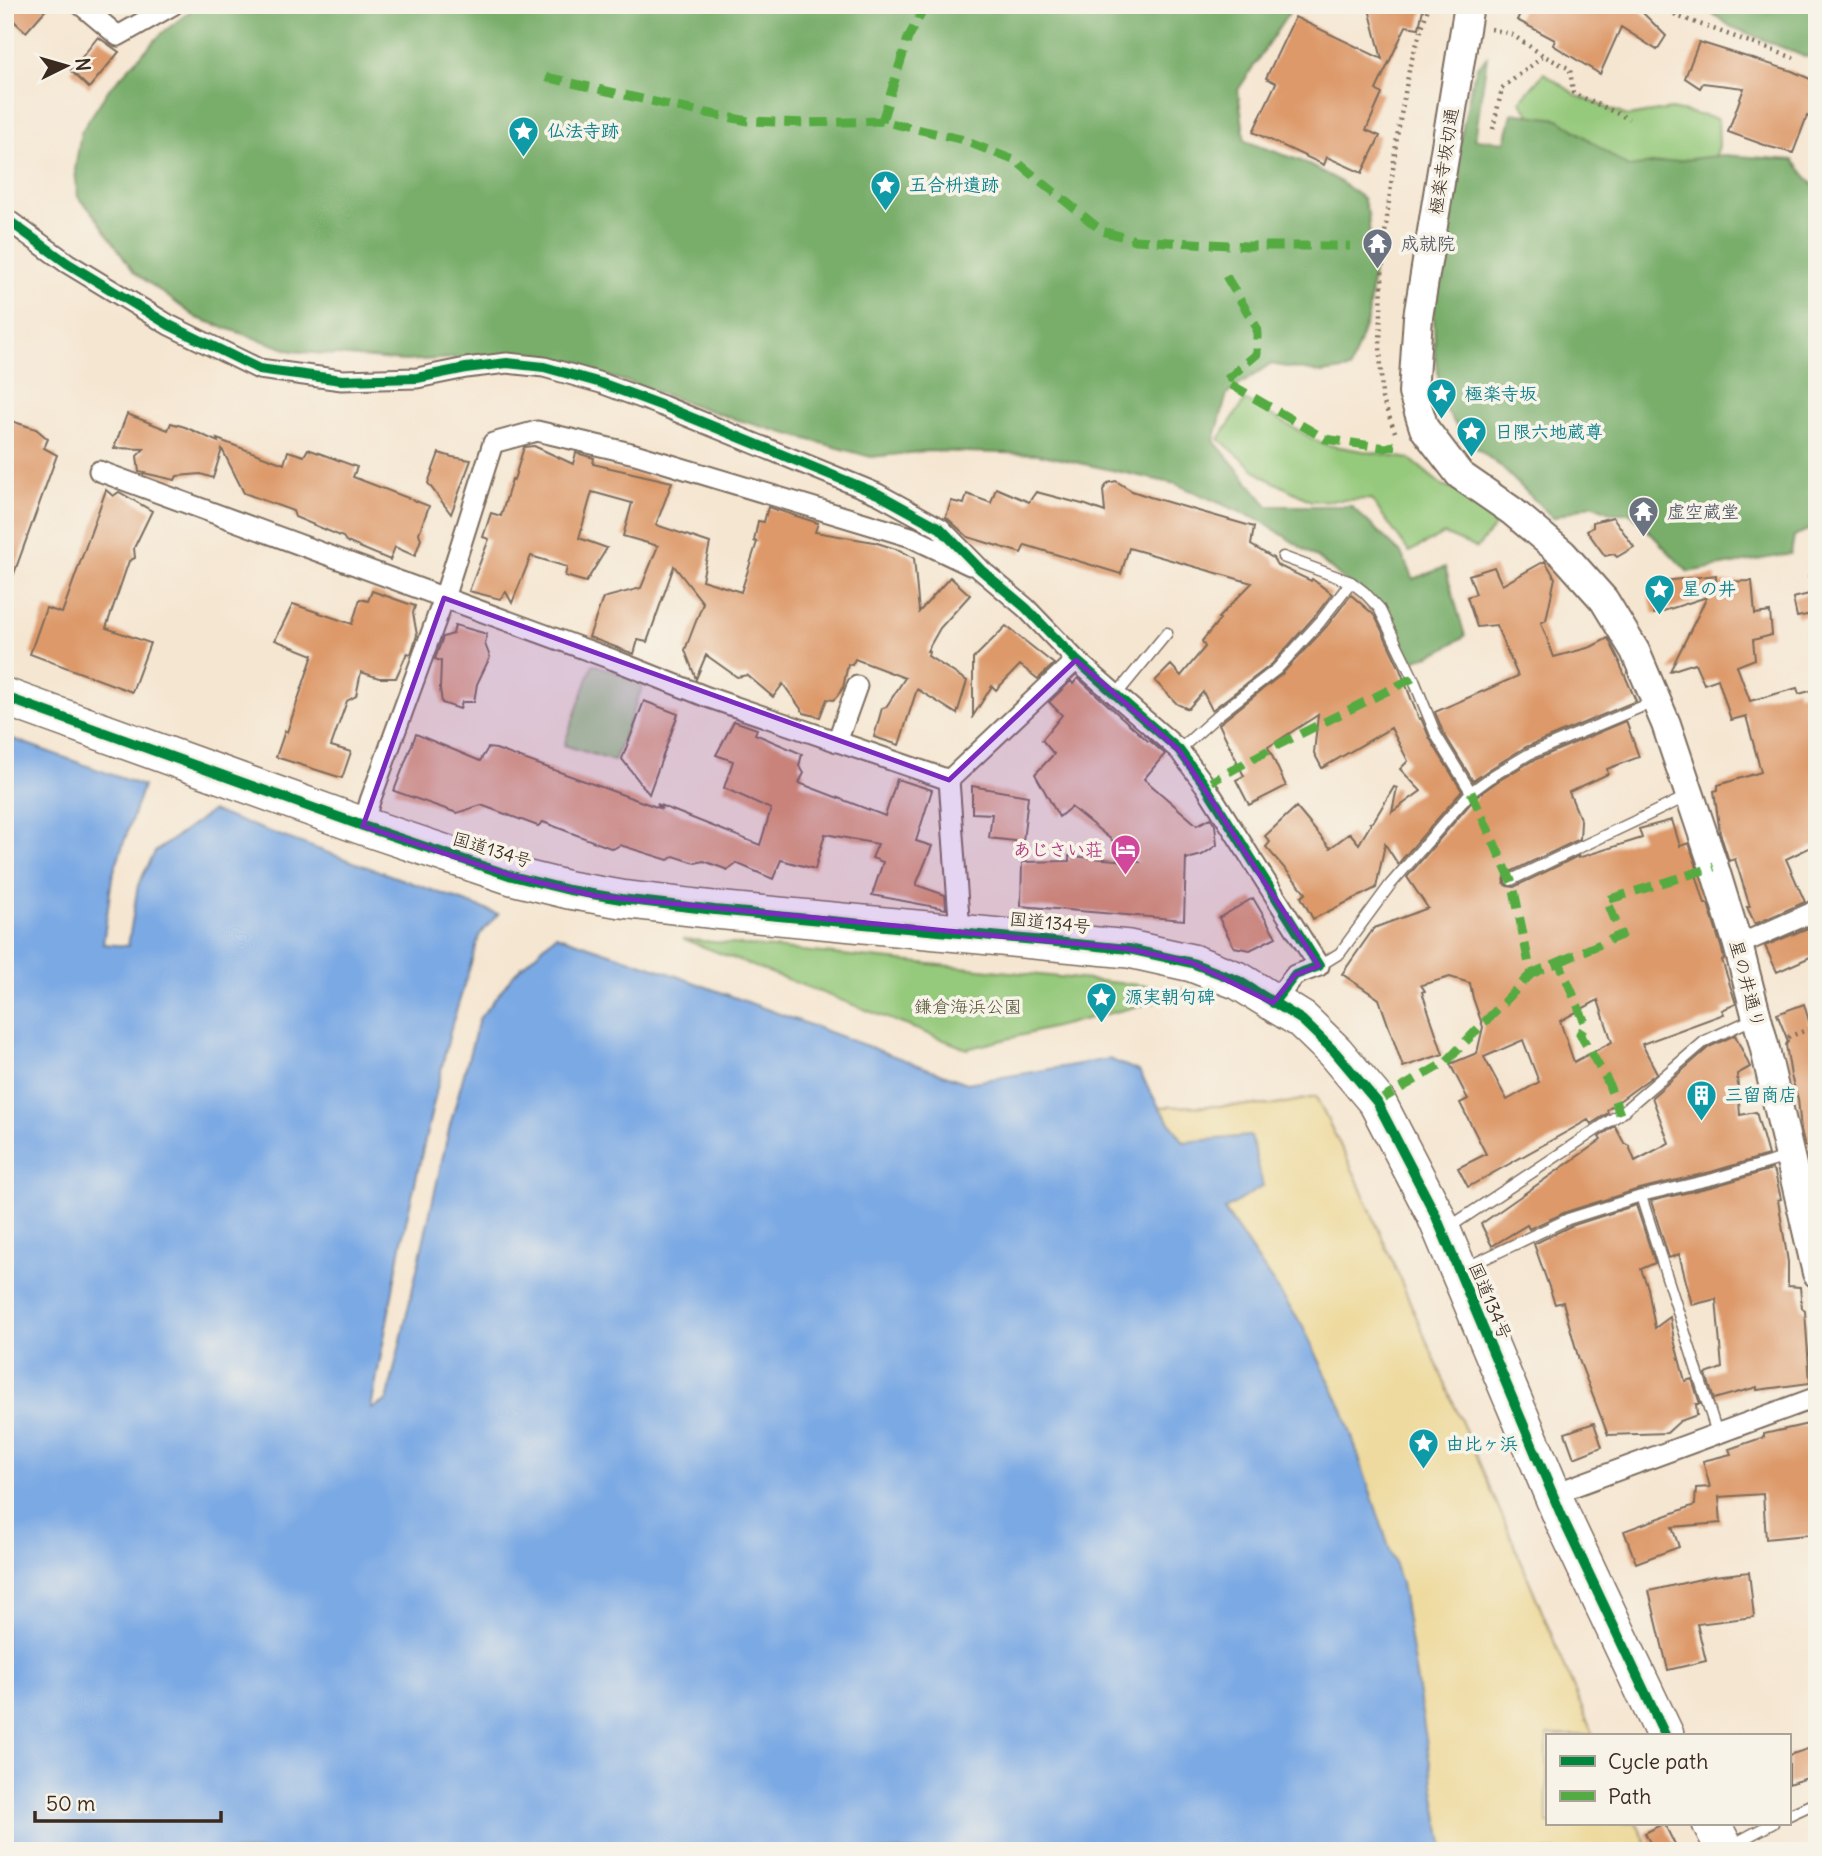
<svg xmlns="http://www.w3.org/2000/svg" width="1822" height="1856" viewBox="0 0 1822 1856" font-family="Delius,'Klee One',sans-serif">
<style>
.green{fill:#95c97b;stroke:#687a4c;stroke-width:2}
.forest{fill:#78ad6b;stroke:#5a6c44;stroke-width:2}
.sand{fill:#eeda9e;stroke:#94825e;stroke-width:2}
.water{fill:#7aa9e4;stroke:#5a6a81;stroke-width:2}
.building{fill:#dd9969;fill-rule:evenodd}
.lines{fill:none;stroke-linecap:round;stroke-linejoin:round}
.lane-casing{stroke:#7c6c5d;stroke-width:13}
.street-casing{stroke:#7c6c5d;stroke-width:23}
.secondary-casing{stroke:#7c6c5d;stroke-width:32}
.highway-casing{stroke:#7c6c5d;stroke-width:40}
.path{stroke:#7c6c5d;stroke-width:4.5;stroke-dasharray:2 5;stroke-linecap:butt}
.lane{stroke:#fff;stroke-width:10}
.street{stroke:#fff;stroke-width:19}
.secondary{stroke:#fff;stroke-width:28}
.highway{stroke:#fff;stroke-width:37}
.quiet{stroke:#55ab43;stroke-width:9;stroke-dasharray:18 9;stroke-linecap:butt}
.cycleway-casing{stroke:#f7f3e8;stroke-width:15}
.cycleway{stroke:#00873e;stroke-width:10}
.marked{fill:#7b2cbf;fill-opacity:0.2;stroke:#7b2cbf;stroke-width:5;stroke-linejoin:round}
.labels{text-anchor:middle;stroke-width:7;stroke-linejoin:round;paint-order:stroke}
.culture-label{font-size:18px;font-weight:bold;fill:#0d838f;stroke:#f7f3e8;text-anchor:start}
.street-label{font-size:18px;fill:#3b2a1e;stroke:#f7f3e8}
.worship-label{font-size:18px;font-weight:bold;fill:#5b616d;stroke:#f7f3e8;text-anchor:start}
.hotel-label{font-size:18px;font-weight:bold;fill:#b23c85;stroke:#f7f3e8;text-anchor:end}
.park-label{font-size:18px;fill:#525235;stroke:#f7f3e8}
</style>
<rect width="100%" height="100%" fill="#f7f3e8"/>
<filter id="ink" filterUnits="userSpaceOnUse"><feTurbulence type="fractalNoise" baseFrequency=".0143" numOctaves="2"/><feDisplacementMap in="SourceGraphic" scale="14" xChannelSelector="R" yChannelSelector="G"/><feConvolveMatrix kernelMatrix="1 2 1 2 8 2 1 2 1" color-interpolation-filters="sRGB"/></filter>
<filter id="wash" filterUnits="userSpaceOnUse"><feTurbulence type="fractalNoise" baseFrequency=".00686" numOctaves="4" result="noise"/><feDisplacementMap in="SourceGraphic" scale="28" xChannelSelector="R" yChannelSelector="G"/><feGaussianBlur stdDeviation="1.57" result="paint"/><feColorMatrix in="noise" values="0 0 0 0 0 0 0 0 0 0 0 0 0 0 0 0 0 1.4 0 .05"/><feComposite in="paint" operator="in"/></filter>
<g filter="url(#wash)">
<rect width="100%" height="100%" fill="#f5e6d1"/>
<path class="green" d="M1544,73L1578,96L1627,116L1671,109L1718,119L1719,146L1711,168L1595,176L1555,148L1520,101Z
M1245,400L1322,444L1410,459L1444,487L1456,489L1497,523L1477,548L1444,534L1409,552L1371,499L1311,501L1262,476L1219,439Z
M593,664L644,682L614,761L564,745Z
M683,939L1199,991L967,1049Z"/>
<path class="forest" d="M198,5H1294L1238,90L1245,141L1301,161L1336,179L1363,198L1368,214L1373,271L1368,318L1350,369L1322,373L1270,364L1227,394L1214,441L1268,506H1351L1401,553L1413,579L1445,567L1465,636L1440,651L1410,662L1363,597L1323,562L1263,522L1176,484L1038,454L929,451L871,457L731,418L628,382L523,354L404,361L292,351L197,318L134,272L93,213L78,197L75,170L81,132L109,89L161,34Z
M1701,5H1817V57L1803,56L1730,26Z
M1487,57L1475,139L1505,142L1512,113L1559,119L1628,167L1723,155L1793,160L1817,190V526L1794,536L1791,554L1688,572L1631,513H1612L1592,504L1553,518L1500,466L1466,440L1443,406L1435,356L1433,279L1471,86L1477,67Z"/>
<path class="sand" d="M1316,1097L1356,1177L1509,1532L1593,1735H1547V1823H1636L1651,1851H1444L1425,1737L1343,1410L1303,1327L1224,1209L1250,1136L1184,1142L1159,1107L1276,1105Z"/>
<path class="water" d="M5,736L143,786L112,877L103,944L128,946L138,885L155,852L212,811L498,914L480,934L451,1028L403,1235L371,1409L387,1401L450,1125L479,1019L515,973L556,935L655,968L967,1083L1109,1059L1139,1071L1159,1107L1184,1142L1251,1136L1263,1186L1224,1210L1303,1327L1343,1410L1401,1583L1444,1851H5Z"/>
<g id="blocks">
<path class="building" d="M5,5H50L26,32L5,13Z
M1368,5H1411L1423,9L1419,28L1406,26L1376,90L1382,94L1366,130L1380,136L1362,173L1327,157L1324,165L1253,132L1276,83L1266,78L1295,17L1382,59Z
M1524,5H1635L1666,36L1657,50L1621,27L1600,74L1553,45L1555,40L1517,20Z
M98,37L119,52L89,88L71,71Z
M1699,42L1792,71L1817,82V120L1807,116L1793,153L1770,147L1728,132L1744,88L1703,83L1700,88L1685,78Z
M127,414L168,430L171,423L185,427L218,442L217,439L284,464L288,451L304,456L308,449L357,467L353,477L429,506L419,533L421,539L415,556L395,547L390,560L347,542L343,537L295,517L293,511L244,493L222,449L213,478L201,474L177,476L175,480L139,472L137,456L144,449L114,448Z
M5,419L36,429L48,439L44,448L57,455L8,590H5Z
M534,446L573,464L576,453L594,458L593,464L672,482L656,525L710,543L702,580L741,592L757,542L754,541L758,521L764,522L768,507L818,523L815,532L874,542L899,550L914,558L919,612L950,577L970,595L940,628L927,651L929,652L928,656L967,681L957,714L917,689L899,745L874,737L882,708L886,707L905,678L855,659L852,665L848,664L843,688L834,700L827,699L820,717L804,713L783,684L773,697L747,675L737,677L706,655L696,679L685,650L703,603L674,566L647,642L638,640L634,654L589,637L603,598L641,588L658,546L623,536L632,503L592,492L579,538L607,548L586,582L565,576L567,567L531,556L512,603L506,592L500,599L469,591L489,539L483,537L491,513L501,516L512,479L514,480L524,447Z
M439,453L452,457L471,460L451,514L428,483Z
M1116,481L1132,491L1150,497L1254,527L1251,545L1273,558L1277,565L1311,581L1312,579L1332,594L1314,617L1272,664L1212,710L1203,692L1188,709L1177,704L1155,681L1171,665L1181,676L1205,647L1202,641L1220,619L1218,618L1252,583L1129,548L1121,574L1025,545L1021,553L968,537L946,517L951,501L964,504L967,494L991,503L996,488L1029,502L1036,492L1086,505L1105,512L1103,490L1108,483Z
M106,490L113,496L119,492L152,511L134,548L135,558L129,561L106,628L150,643L132,692L30,654L46,608L62,613Z
M1613,517L1634,547L1617,557L1614,554L1605,556L1587,531L1593,527V522Z
M1545,561L1555,578L1546,620L1541,623L1554,657L1591,647L1608,638L1620,662H1619L1636,701L1526,747L1490,769L1473,781L1443,732L1435,712L1518,676L1496,625L1477,627L1467,597L1476,594L1469,575L1494,567L1502,585Z
M1716,575V582L1752,581L1755,614L1770,612L1772,635L1753,640L1755,659L1737,666L1750,701L1797,688L1799,694L1817,689V716L1811,718L1817,741V844L1786,859L1805,902L1755,924L1747,907H1750L1735,859L1729,861L1720,833L1714,791L1718,790V785L1761,772L1746,716L1731,720L1718,679L1704,684L1695,663L1670,671L1707,597L1654,614L1648,594L1660,590L1654,582Z
M372,591L415,606L413,613L417,635L411,654L407,653L396,678H379L361,672L356,696L347,701L331,746L351,752L342,778L276,757L285,731L287,732L313,655L275,640L293,604L352,624L360,599L368,601Z
M1817,592V613L1797,617L1793,598Z
M1351,595L1373,614L1376,618L1399,667L1419,719L1421,718L1430,739L1462,791L1398,864L1385,844L1376,888L1313,919L1301,897L1306,893L1266,847L1270,842L1265,836L1296,807L1330,848L1350,833L1359,844L1371,824L1370,823L1373,822L1394,787L1397,788L1392,812L1421,791L1400,769L1408,761L1391,728L1322,768L1314,753L1318,715L1268,747L1286,786L1249,805L1236,780L1244,776L1219,724L1282,674L1326,627Z
M455,625L487,634L485,644L490,657L477,684L474,702H462L460,709L442,703L440,689L441,661L435,659L443,637L453,634Z
M1006,626L1054,664L1038,679L1020,665L996,690L992,686L973,716V659Z
M1078,678L1148,741H1150L1165,754L1144,779L1197,825L1211,818L1215,825L1217,845L1202,855L1187,859L1186,857L1184,920L1021,906L1022,862L1069,861V856L1139,862L1071,807L1059,817L1035,774L1054,754L1042,740L1062,715L1049,702L1071,681L1073,684Z
M644,701L678,714L649,794L622,759Z
M734,721L757,729L755,734L802,754L799,766L804,773L799,783L885,816L897,779L932,790L916,841L932,846L916,885L945,895L946,909L872,895L883,862L872,858L878,844L825,834L815,869L781,860L773,879L736,863L728,870L704,861L695,863L674,856L668,860L620,845L613,849L543,822L538,826L481,805L457,813L394,791L416,734L480,761L488,748L496,749L662,809L657,804L760,845L771,809L724,788L733,761L716,755Z
M1626,721L1639,757L1607,769L1608,774L1569,792L1581,821L1580,839L1508,873L1505,876L1504,883L1507,886L1514,887L1578,856V858L1642,838L1639,829L1672,820L1680,846L1689,843L1698,871H1695L1705,904H1708L1722,950L1724,959L1722,960L1736,1004L1722,1010L1724,1014L1642,1044L1657,1073L1607,1110L1608,1113L1591,1124L1588,1120L1468,1187L1458,1168L1486,1154L1460,1103L1468,1099L1450,1064L1477,1053L1483,1027L1473,998L1470,983L1450,977L1421,985L1425,991L1422,992L1443,1054L1403,1067L1379,999L1342,974L1374,928L1428,908L1407,877L1476,797L1498,781L1532,761ZM1598,1000L1612,1042L1574,1062L1560,1021ZM1523,1040L1539,1082L1507,1100L1484,1057Z
M972,786L1028,796L1023,842L989,838L992,814L972,813Z
M1253,898L1276,937L1250,950L1234,947L1219,918Z
M1815,925L1817,928V954L1777,972L1765,946Z
M1804,1004L1817,1049V1146H1805L1801,1130L1798,1099L1791,1076L1786,1045L1788,1041L1777,1014Z
M1735,1035L1750,1067L1737,1074L1740,1115L1756,1112L1768,1155L1711,1172L1639,1189L1566,1212L1529,1229L1527,1225L1492,1246L1481,1224L1601,1140L1599,1137L1615,1126L1624,1143L1629,1146L1635,1161L1669,1143L1652,1097L1709,1047Z
M1772,1169L1775,1173L1781,1199L1778,1200L1788,1262V1286L1800,1287L1802,1308L1805,1311L1810,1383L1757,1390V1387L1714,1399L1706,1374L1722,1368L1716,1299L1692,1305L1679,1254L1669,1258L1651,1201L1715,1186Z
M1636,1205L1655,1263L1641,1269L1648,1288L1655,1328L1670,1317L1674,1340L1685,1381L1692,1379L1700,1404H1696L1697,1415L1680,1421L1667,1433L1608,1435L1579,1360L1563,1302L1555,1304L1534,1244L1571,1226Z
M1817,1422V1534L1766,1539L1763,1494L1719,1497L1721,1523L1672,1527L1679,1547L1636,1563L1624,1531L1695,1505L1696,1488L1710,1487L1703,1461L1731,1454L1729,1449L1764,1437V1434Z
M1594,1423L1602,1447L1574,1458L1565,1433Z
M1749,1572L1754,1617L1697,1624L1706,1661L1668,1670L1649,1591L1714,1576Z
M1817,1746V1775L1789,1784V1755Z
M1664,1823L1678,1851H1654L1645,1833Z"/>
</g>
</g>
<g filter="url(#ink)">
<use href="#blocks" fill-opacity="0" stroke="#7c6c5d" stroke-width="2"/>
<g class="lines">
<defs>
<path id="lane" d="M1283,557L1351,582L1364,592L1379,608L1413,678L1436,735L1471,792
M1814,576L1817,578
M1116,695L1167,633
M1179,750L1218,715L1277,669L1320,622L1351,582
M1511,880L1688,796
M1319,966L1340,953L1390,885L1471,792L1494,775L1529,754L1653,702
M1641,1196L1717,1433
M1448,1228L1620,1114L1705,1041L1755,1018
M1465,1268L1568,1219L1641,1196L1713,1179L1787,1157
M1789,1815L1817,1802
M1732,1845L1773,1823"/>
<path id="street" d="M81,5L118,36L173,5
M5,218L67,263L169,325L259,369L342,380L417,378L466,368L507,363L544,367L601,383L663,406L878,494L940,528L981,570L1026,608L1076,660L1179,750L1205,785L1319,966L1295,975L1273,1003
M99,471L614,660L707,697L949,780
M837,742L857,686
M949,780L1076,660
M949,780L960,932
M363,826L370,801L444,598L493,443L537,431L635,454L911,537L970,565
M1738,945L1811,913L1817,908
M1553,1494L1817,1397"/>
<path id="secondary" d="M1469,5L1418,317L1413,393L1424,428L1460,475L1512,511L1563,554L1604,600L1635,651L1666,724L1714,867L1738,945L1764,1045L1817,1273"/>
<path id="highway" d="M5,697L363,826L512,876L569,890L621,899L715,910L1129,949L1192,963L1239,981L1302,1020L1335,1052L1377,1102L1435,1214L1563,1519L1665,1735
M1711,1823L1726,1851"/>
</defs>
<use href="#lane" class="lane-casing"/>
<use href="#street" class="street-casing"/>
<use href="#secondary" class="secondary-casing"/>
<use href="#highway" class="highway-casing"/>
<path class="path" d="M1664,5L1677,16L1794,58
M1491,29L1511,34L1544,56L1570,69L1573,93L1629,119
M1493,129L1502,88L1544,56
M1395,432L1382,398L1380,344L1383,249L1397,137L1410,65L1429,5
M1788,1037L1817,1026"/>
<use href="#lane" class="lane"/>
<use href="#street" class="street"/>
<use href="#secondary" class="secondary"/>
<use href="#highway" class="highway"/>
<path class="quiet" d="M546,77L686,109L748,121L806,123L882,121L960,139L1016,161L1102,231L1135,240L1247,246H1350
M882,121L908,38L926,5
M1226,276L1257,328V354L1225,381L1325,439L1386,448L1400,444
M1205,785L1278,745L1413,678
M1471,792L1513,885L1531,974L1559,962L1586,1025L1580,1034L1607,1080L1620,1114
M1559,962L1621,935L1607,900L1714,867
M1377,1102L1446,1062L1531,974"/>
<defs>
<path id="cycleway" d="M5,218L67,263L169,325L259,369L342,380L417,378L466,368L507,363L544,367L601,383L663,406L878,494L940,528L981,570L1026,608L1076,660L1179,750L1205,785L1319,966L1295,975L1273,1003
M5,697L363,826L512,876L569,890L621,899L715,910L1129,949L1192,963L1239,981L1302,1020L1335,1052L1377,1102L1435,1214L1563,1519L1665,1735"/>
</defs>
<use href="#cycleway" class="cycleway-casing"/>
<use href="#cycleway" class="cycleway"/>
</g>
</g>
<path class="marked" d="M444,598L949,780L1076,660L1179,750L1319,966L1295,975L1273,1003L1192,963L1129,949L596,896L512,876L363,826Z"/>
<defs>
<symbol id="sight-pin" viewBox="-11 -11 22 30"><path d="M0 17L-7.5 6A9.5 9.5 0 1 1 7.5 6Z" fill="#0f9aa8" stroke="#f7f3e8"/><path d="M0-6L1.8-2.2L6-1.7L2.9 1.2L3.7 5.4L0 3.3L-3.7 5.4L-2.9 1.2L-6-1.7L-1.8-2.2Z" fill="#fff"/></symbol>
<symbol id="temple-pin" viewBox="-11 -11 22 30"><path d="M0 17L-7.5 6A9.5 9.5 0 1 1 7.5 6Z" fill="#6b7280" stroke="#f7f3e8"/><path d="M0-6L5-2H3V0L6.5 2.5H4V6H1.5V3h-3V6H-4V2.5H-6.5L-3 0V-2H-5Z" fill="#fff"/></symbol>
<symbol id="hotel-pin" viewBox="-11 -11 22 30"><path d="M0 17L-7.5 6A9.5 9.5 0 1 1 7.5 6Z" fill="#d1479c" stroke="#f7f3e8"/><path d="M-6-4.5h1.5V1H6V5H4.5V3h-9V5H-6ZM-4 0a1.8 1.8 0 1 1 3.6 0ZM.5 0V-2.5h3Q6-2.5 6 0Z" fill="#fff"/></symbol>
<symbol id="building-pin" viewBox="-11 -11 22 30"><path d="M0 17L-7.5 6A9.5 9.5 0 1 1 7.5 6Z" fill="#0f9aa8" stroke="#f7f3e8"/><path d="M-4-6H4V6H1V3H-1V6H-4ZM-2.5-4.3h1.7v1.8h-1.7ZM.8-4.3h1.7v1.8H.8ZM-2.5-1h1.7V.8h-1.7ZM.8-1h1.7V.8H.8Z" fill="#fff"/></symbol>
</defs>
<g fill-rule="evenodd">
<use href="#sight-pin" x="506" y="114" width="35" height="47"/>
<use href="#sight-pin" x="868" y="168" width="35" height="47"/>
<use href="#temple-pin" x="1360" y="226" width="35" height="47"/>
<use href="#sight-pin" x="1424" y="376" width="35" height="47"/>
<use href="#sight-pin" x="1454" y="414" width="35" height="47"/>
<use href="#temple-pin" x="1626" y="494" width="35" height="47"/>
<use href="#sight-pin" x="1642" y="572" width="35" height="47"/>
<use href="#hotel-pin" x="1108" y="832" width="35" height="47"/>
<use href="#sight-pin" x="1084" y="980" width="35" height="47"/>
<use href="#building-pin" x="1684" y="1078" width="35" height="47"/>
<use href="#sight-pin" x="1406" y="1426" width="35" height="47"/>
</g>
<g class="labels">
<g class="culture-label">
<text x="547" y="137">仏法寺跡</text>
<text x="909" y="191">五合枡遺跡</text>
<text x="1465" y="400">極楽寺坂</text>
<text x="1495" y="438">日限六地蔵尊</text>
<text x="1682" y="595">星の井</text>
<text x="1125" y="1003">源実朝句碑</text>
<text x="1725" y="1101">三留商店</text>
<text x="1446" y="1450">由比ヶ浜</text>
</g>
<g class="street-label">
<text transform="translate(1444 161) rotate(-81)" y="6">極楽寺坂切通</text>
<text transform="translate(492 850) rotate(17)" y="6">国道134号</text>
<text transform="translate(1050 923) rotate(6)" y="6">国道134号</text>
<text transform="translate(1747 984) rotate(75)" y="6">星の井通り</text>
<text transform="translate(1490 1301) rotate(67)" y="6">国道134号</text>
</g>
<g class="worship-label">
<text x="1401" y="250">成就院</text>
<text x="1667" y="518">虚空蔵堂</text>
</g>
<g class="hotel-label">
<text x="1103" y="856">あじさい荘</text>
</g>
<g class="park-label">
<text x="968" y="1013">鎌倉海浜公園</text>
</g>
</g>
<rect width="1822" height="1856" fill="none" stroke="#f7f3e8" stroke-width="28"/>
<rect x="1546" y="1734" width="245" height="91" fill="#f7f3e8" stroke="#aca397" stroke-width="2"/>
<rect x="1560" y="1756" width="35" height="10" fill="#00873e" stroke="#aca397" stroke-width="2"/>
<text x="1608" y="1769" font-size="21" fill="#3b2a1e">Cycle path</text>
<rect x="1560" y="1791" width="35" height="10" fill="#55ab43" stroke="#aca397" stroke-width="2"/>
<text x="1608" y="1804" font-size="21" fill="#3b2a1e">Path</text>
<g transform="translate(66 66) rotate(85)" stroke="#f7f3e8" stroke-width="5" paint-order="stroke">
<path d="M0-5L12 26L0 18L-12 26Z" fill="#3b2a1e"/>
<text y="-10" font-size="19" font-weight="bold" text-anchor="middle" fill="#3b2a1e">N</text>
</g>
<path d="M35 1811v10h186v-10" fill="none" stroke="#3b2a1e" stroke-width="3.5"/>
<text x="46" y="1811" font-size="21" fill="#3b2a1e" stroke="#f7f3e8" stroke-width="5" paint-order="stroke">50 m</text>
</svg>
